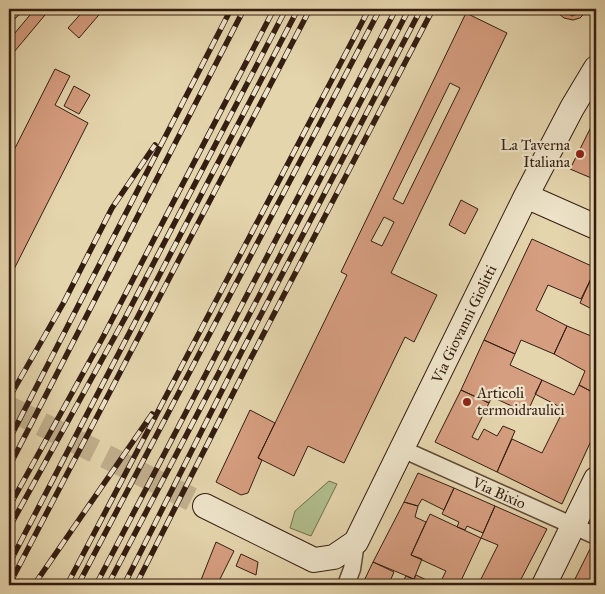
<svg xmlns="http://www.w3.org/2000/svg" width="605" height="594" viewBox="0 0 605 594" font-family="'IM FELL Great Primer',serif">
<style>
.green{fill:#b1be8d;stroke:#726e4f}
.building{fill:#d69e80;stroke:#341d11;fill-rule:evenodd}
.lines{fill:none;stroke-linecap:round;stroke-linejoin:round}
.secondary-tunnel{stroke:#c2b08e;stroke-width:24;stroke-dasharray:24 12;stroke-linecap:butt}
.minor-casing{stroke:#604b38;stroke-width:19}
.secondary-casing{stroke:#341d11;stroke-width:26}
.minor{stroke:#eee4ca;stroke-width:16}
.secondary{stroke:#eee4ca;stroke-width:24}
.rail-casing{stroke:#341d11;stroke-width:5.5}
.rail{stroke:#eee4ca;stroke-width:4;stroke-dasharray:11;stroke-linecap:butt}
.poi-dot{fill:#8f2418;stroke:#eee4ca;stroke-width:2}
.labels{text-anchor:middle;stroke-width:4.5;stroke-linejoin:round;paint-order:stroke}
.poi-label{font-size:15px;fill:#341d11;stroke:#eee4ca;text-anchor:end}
.street-label{font-size:15px;fill:#341d11;stroke:#eee4ca}
</style>
<rect width="100%" height="100%" fill="#e5d5ad"/>
<filter id="stains"><feTurbulence type="fractalNoise" baseFrequency=".004" numOctaves="4"/><feColorMatrix values="0 0 0 0 .2 0 0 0 0 .09 0 0 0 0 .02 0 0 0 .5 -.17"/></filter>
<radialGradient id="worn" r=".72"><stop offset=".6" stop-color="#630" stop-opacity="0"/><stop offset="1" stop-color="#630" stop-opacity=".3"/></radialGradient>
<path class="green" d="M329,481L337,484L311,536L290,528L295,511Z"/>
<path class="building" d="M35,9H50L9,58V40Z
M85,9H104L79,38L68,28Z
M553,9H560L572,16L589,9L580,18L573,20L564,18Z
M466,13L507,33L391,273L437,295L414,342L405,337L344,463L308,446L294,476L258,458L347,275L341,272ZM450,83L460,88L403,204L393,199ZM384,217L394,222L382,246L371,241Z
M55,69L70,76L55,105L88,123L9,279V160Z
M74,86L90,95L79,114L64,106Z
M596,117V180L570,169Z
M461,200L478,209L465,234L449,225Z
M532,239L596,268L581,299L548,285L536,310L567,326L554,354L521,340L515,354L484,340Z
M596,268V311L580,303Z
M567,326L596,338V394L579,385L585,371L554,354Z
M484,340L515,354L510,365L542,380L527,413L492,397L489,403L461,390Z
M542,380L574,395L579,385L596,394V430L562,504L497,472L512,439L542,453L564,409L535,394Z
M461,390L489,403L472,437L478,440L484,429L497,436L503,426L515,431L497,472L435,442Z
M250,410L275,423L258,458L262,460L248,493L241,495L216,482Z
M418,473L454,488L444,510L422,499L418,506L404,502Z
M454,488L495,506L483,533L467,526L465,530L457,527L459,522L442,514Z
M404,502L418,506L415,517L426,522L411,555L422,559L414,579L373,562Z
M495,506L547,529L518,585H478L498,545L481,538Z
M430,514L481,538L459,585H439L446,571L411,555Z
M216,542L234,551L217,585H199Z
M590,549L596,552V585H572Z
M241,554L258,562L256,575L236,566Z
M373,562L394,572L391,579L401,585L406,576L422,583L421,585H362Z
M416,575L437,585L422,583L414,579Z"/>
<g class="lines">
<path class="secondary-tunnel" d="M9,408L205,506"/>
<defs>
<path id="minor" d="M9,12L12,9
M402,449L596,536
M346,585L352,569L356,542"/>
<path id="secondary" d="M526,196L596,227
M205,506L314,560L334,557L356,542L526,196L572,108L596,68
M544,585L596,479"/>
</defs>
<use href="#minor" class="minor-casing"/>
<use href="#secondary" class="secondary-casing"/>
<use href="#minor" class="minor"/>
<use href="#secondary" class="secondary"/>
<defs>
<path id="rail" d="M9,398L64,302L112,208L155,145
M9,440L231,9
M9,467L244,9
M9,507L103,337L274,9
M9,528L125,318L286,9
M9,564L298,9
M9,585L310,9
M34,585L152,414
M67,585L369,9
M78,585L380,9
M96,585L396,9
M108,585L409,9
M124,585L241,353L421,9
M136,585L251,358L433,9"/>
</defs>
<use href="#rail" class="rail-casing"/>
<use href="#rail" class="rail"/>
</g>
<g class="poi-dot">
<circle cx="580" cy="154" r="5"/>
<circle cx="467" cy="402" r="5"/>
</g>
<g class="labels">
<g class="poi-label">
<text x="570" y="150">La Taverna<tspan x="570" dy="17">Italiana</tspan></text>
<text x="477" y="398" text-anchor="start">Articoli<tspan x="477" dy="17">termoidraulici</tspan></text>
</g>
<g class="street-label">
<text transform="translate(464 324) rotate(-64)" y="5">Via Giovanni Giolitti</text>
<text transform="translate(499 493) rotate(24)" y="5">Via Bixio</text>
</g>
</g>
<rect width="605" height="594" fill="none" stroke="#e5d5ad" stroke-width="30"/>
<rect x="10" y="10" width="585" height="574" fill="none" stroke="#341d11" stroke-width="2.5"/>
<rect x="15" y="15" width="575" height="564" fill="none" stroke="#341d11"/>
<rect width="100%" height="100%" filter="url(#stains)"/>
<rect width="100%" height="100%" fill="url(#worn)"/>
</svg>
